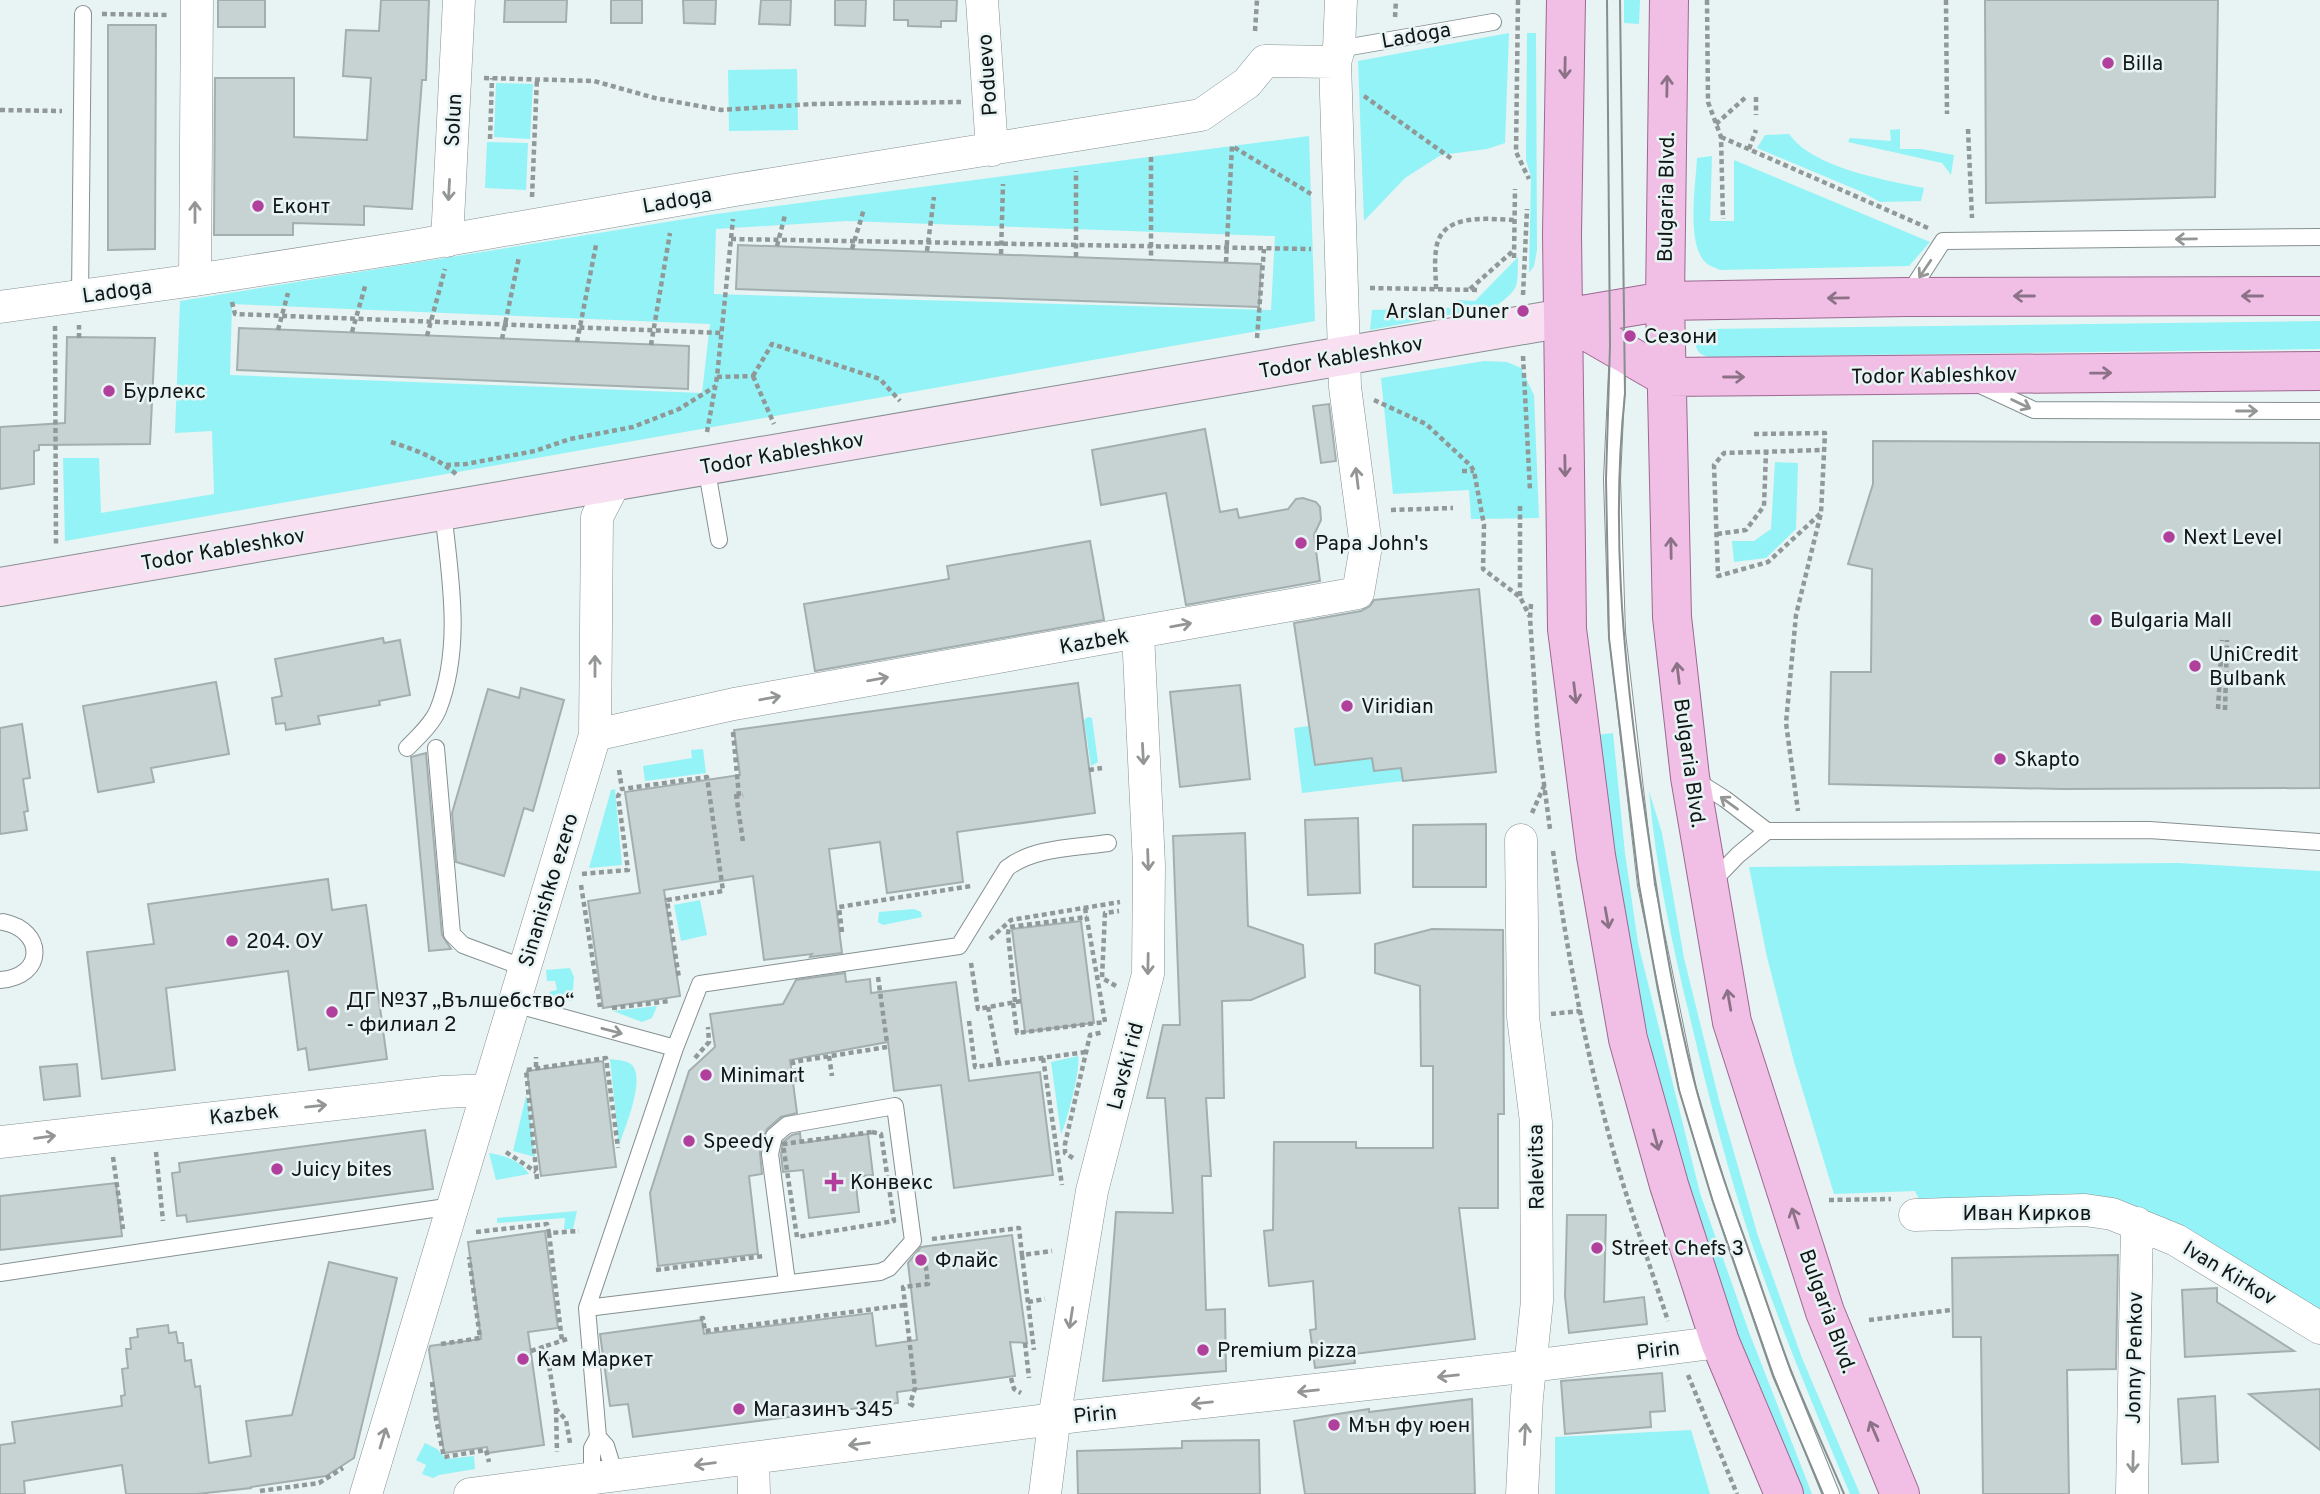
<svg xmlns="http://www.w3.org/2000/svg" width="2320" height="1494" viewBox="0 0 2320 1494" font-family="Overpass,sans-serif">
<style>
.green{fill:#94f3f6;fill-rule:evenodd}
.building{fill:#c7d2d2;stroke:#a3aeae;stroke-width:2}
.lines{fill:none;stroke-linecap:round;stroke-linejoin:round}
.lane-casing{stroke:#869091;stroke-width:18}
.street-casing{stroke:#869091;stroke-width:33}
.secondary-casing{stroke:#869091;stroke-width:40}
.primary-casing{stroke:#9d6891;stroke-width:40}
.path{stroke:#909898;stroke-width:4.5;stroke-dasharray:5 3.5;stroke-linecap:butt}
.lane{stroke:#fff;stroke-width:16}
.street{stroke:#fff;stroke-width:32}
.secondary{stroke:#f8dff2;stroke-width:38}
.primary{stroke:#f1bfe5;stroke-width:38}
.tram{stroke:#868e8e;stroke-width:2}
.oneway{stroke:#8c7287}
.oneway2{stroke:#949696}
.poi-dot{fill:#b1409c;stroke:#e8f3f3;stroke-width:2.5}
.labels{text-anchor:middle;stroke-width:5;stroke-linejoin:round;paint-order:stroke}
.street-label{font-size:21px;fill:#111515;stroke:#e8f3f3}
.poi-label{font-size:21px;fill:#111515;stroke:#e8f3f3;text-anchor:start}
</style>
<rect width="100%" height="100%" fill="#e8f3f3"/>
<path class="green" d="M1624,0H1640L1639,24L1624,23Z
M1509,33L1505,143L1487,149L1441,155L1405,178L1364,221L1358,61Z
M1527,33H1536L1537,250L1534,266L1529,273L1531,177L1526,160Z
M797,69L798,130L729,131L728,70Z
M496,83L533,84L530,139L494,137Z
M1900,129V149H1921L1954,155L1951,175L1942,163L1848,142L1850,138L1891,141L1890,130Z
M1789,134C1813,168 1885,180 1924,188L1921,201L1880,202L1862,192L1757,148L1765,135Z
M1309,136L1315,321L65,541L63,458H99L101,513L214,494L212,431L175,433L180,301L716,214ZM847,221L1275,236L1271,310L714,294L716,229ZM232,304L710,324L702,393L230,375Z
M487,142L528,143L526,190L485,188Z
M1712,156L1710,221H1734V160L1930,242L1909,266L1720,270C1714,267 1709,266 1705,262C1686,242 1696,184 1697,158Z
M1518,257C1517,286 1521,288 1496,306L1370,330L1372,310L1455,308L1457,300L1475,301Z
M2320,321V349L1709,357C1700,355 1697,352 1695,343L1702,331L1709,329Z
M1484,361L1507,362L1521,368L1534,395L1539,518L1471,519L1469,490L1393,494L1381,378Z
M1775,462L1798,463L1796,529L1766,558L1734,562L1732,541H1754L1771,529Z
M1386,646L1403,781L1302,793L1294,728L1309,726L1315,765L1372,758L1374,771L1395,768Z
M1088,717L1092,718L1098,762L1091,766L1084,720Z
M1613,733L1625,853L1638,943L1700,1193L1749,1332L1812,1494H1802L1737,1335L1689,1195L1656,1070L1627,947L1597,735Z
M703,749L706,773L645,781L643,766L692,758L691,750Z
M615,789L622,865L589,868L611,790Z
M1649,791L1662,833L1684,958L1720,1104L1758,1236L1802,1358L1860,1494H1850C1815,1410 1780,1327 1751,1241C1728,1171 1709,1098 1692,1026C1673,949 1656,870 1649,791Z
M2178,863L2320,871V1322L2161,1220L1923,1207L1915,1191L1834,1194L1794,1062L1767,957L1749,867Z
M700,900L707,935L681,941L674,905Z
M914,909L921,912L922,917L883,925L878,922L879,912Z
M570,968L574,977L572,1001L551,996L549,992L557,990L555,981H547L546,970Z
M657,1006L652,1018L642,1022L613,1011Z
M1078,1056C1081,1068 1067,1122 1061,1134L1051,1062Z
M610,1059C617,1060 626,1060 632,1065C646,1080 624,1129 619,1146Z
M526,1096L528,1101L535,1157L513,1151Z
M489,1153C506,1156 519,1160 529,1174L496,1180Z
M577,1211L573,1229H564L565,1218L497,1223V1218Z
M1691,1430L1710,1494H1555V1437Z
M425,1443L437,1449L446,1459L474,1456L475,1469L439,1475L433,1478L422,1474L426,1465L416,1460Z"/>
<path class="building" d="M218,0H265V27H218Z
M381,0H429L426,80H422L412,209L364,206V225L293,223V235H214L215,78H294V137L367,140L371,78L343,76L346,30L379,31Z
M505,0H567L566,22H504Z
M611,0H642V23H611Z
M683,0H716L715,24L684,23Z
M761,0H791L790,25L759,24Z
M835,0H866L865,26L835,25Z
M894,0H957L956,21H941V27L908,26V20H894Z
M1985,0H2218L2215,197L1986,203Z
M108,25H156L155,249L108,250Z
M738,245L1261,264L1259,307L736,289Z
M239,328L689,346L688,389L237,370Z
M67,337L155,338L150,444L39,445V450L34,451V484L0,489V427L65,423Z
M1329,404L1336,461L1321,463L1313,406Z
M1205,429L1220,512L1237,509L1239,518L1288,509L1296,499L1303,498L1316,502L1320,507L1321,520L1314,535L1320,581L1186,605L1166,493L1101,505L1092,450Z
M1873,441L2320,443V788L2062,789L1829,784L1831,672H1871L1872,569L1848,564L1873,484Z
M1090,541L1104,620L815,671L804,604L949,579L947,566Z
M1479,589L1496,772L1403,781L1401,768L1374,771L1372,758L1315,765L1294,623L1361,611L1370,606L1374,600Z
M383,638L384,643L400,640L410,695L379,701L380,705L318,716L320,724L286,730L285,723L276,724L272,698L282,696L275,659Z
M216,682L229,754L151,768L154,782L98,792L83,706Z
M1078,683L1095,813L957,832L963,882L887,893L880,842L829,849L842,953L810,957L812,954L764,960L753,876L664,890L680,996L603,1008L588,901L640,893L625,792L740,775L734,730Z
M1240,685L1250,779L1180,787L1170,692Z
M521,688L564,700L533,811L524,808L504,876L456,862L452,813L488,689L519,698Z
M22,724L30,778L23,779L28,811L24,812L27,830L0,834V728Z
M426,753L442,935L451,949L429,951L411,757Z
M1358,818L1360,893L1308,895L1305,820Z
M1486,824V887H1413V825Z
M1245,833L1248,926L1303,945L1305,977L1251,1000L1222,1001L1224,1098H1206L1211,1176H1202L1206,1310L1225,1309L1226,1371L1103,1381L1116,1212L1173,1213L1165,1098H1147L1163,1025H1180L1173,836Z
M328,879L332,910L366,905L387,1059L309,1070L306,1048L298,1050L288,971L166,988L175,1070L102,1079L87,952L154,944L148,904Z
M1081,921L1094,1023L1025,1032L1012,929Z
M1432,929L1503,930L1504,1114H1498V1208H1459L1475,1339L1354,1354L1355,1363L1315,1368L1310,1330L1316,1329L1313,1281L1269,1286L1264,1231L1273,1230L1274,1142H1356V1148H1433V1066H1421L1420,986L1375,973V944Z
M845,973L846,982L870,979L871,993L956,982L969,1081L1040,1072L1053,1175L954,1188L941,1085L894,1091L888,1042L790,1060L797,1113L781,1117L767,1129L760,1152L762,1174L749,1176L758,1254L658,1266L650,1193L689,1071L715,1047L710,1014L783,1004L796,980Z
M603,1061L616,1167L541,1176L527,1071Z
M77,1064L80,1096L44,1100L40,1067Z
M425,1130L433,1189L187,1222L186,1215L177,1216L172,1173L180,1172L179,1163Z
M800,1133L801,1143L868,1134L873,1175L855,1177L859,1212L809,1218L803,1170L783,1172L781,1154L783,1142L792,1135Z
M116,1183L122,1236L0,1250V1196Z
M1567,1215H1606L1604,1302L1644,1297L1647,1324L1569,1333L1565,1296Z
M545,1231L558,1328L528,1332L544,1445L488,1453L487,1447L444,1453L429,1350L430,1346L481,1339L468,1242Z
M1012,1235L1027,1343L1010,1342L1015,1376L897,1392L898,1403L633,1437L628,1404L610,1406L600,1334L702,1320L704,1334L872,1313L876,1346L917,1340L908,1263L921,1247Z
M2118,1255L2116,1369L2067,1370L2069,1494H1983L1981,1337H1953L1952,1258Z
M329,1262L397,1278L354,1458L326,1476L251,1487V1488L197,1494H126L122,1465L24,1481L25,1494H0V1445L15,1443L12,1422L122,1406L121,1396L125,1395L122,1369L128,1368L126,1349H131L130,1338L138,1337L137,1329L168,1325L169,1333L176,1332L178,1343H183L185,1361L191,1360L195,1387L200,1386L209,1463L251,1456L246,1421L292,1415Z
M2217,1288V1302L2294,1351L2185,1357L2182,1290Z
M1662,1373L1665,1411L1650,1412L1651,1427L1565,1434L1561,1381Z
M2320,1389V1450L2249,1394Z
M2215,1396L2218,1462L2182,1464L2178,1399Z
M1472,1399L1475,1494H1305L1294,1421L1369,1409V1412Z
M1259,1440L1260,1494H1078L1077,1451L1182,1448V1441Z"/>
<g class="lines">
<defs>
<path id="lane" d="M1339,49L1493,22
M1908,295L1943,241L2320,237
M80,296L83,14
M1618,350L1612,479L1617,633L1646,885L1688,1090L1720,1195L1782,1373L1831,1494
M1980,385L2034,410L2320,411
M706,466L719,540
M407,748C418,737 432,724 438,710C463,646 450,577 443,511
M436,748L452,934L463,945L525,968
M1695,780L1725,799L1767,831L2149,830L2320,842
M1710,884L1738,855L1767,831
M0,980C46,977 45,930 3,922
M514,1004L675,1048
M0,1273L453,1206
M587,1308L880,1272L889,1268L913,1241L895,1106L787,1125L774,1136L770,1154L787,1282
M615,1475L606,1446L598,1437L587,1308L675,1048L700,984L959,946L1007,868C1034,847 1075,848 1108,843
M592,1478V1448L598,1437"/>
<path id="street" d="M982,0L992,150
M447,241L459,0
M195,280L197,0
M0,307L195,280L407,247L735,190L1201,115L1247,83L1265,61L1335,62
M595,735L734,704L1358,593L1366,546L1345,387L1335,62L1339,49L1341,0
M1521,840L1523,1017L1536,1122L1537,1301L1527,1397L1522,1494
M0,1142L443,1092L488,1090
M1915,1215L2085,1210L2112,1214L2176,1240L2320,1328
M753,1458L754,1494
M366,1494L595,735L597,517L615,482
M470,1494L1078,1416L1531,1366L1720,1342
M1045,1494L1056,1407L1092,1191L1148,974L1149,865L1138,633
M2132,1494L2137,1223"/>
<path id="secondary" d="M0,587L1564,318"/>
<path id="primary" d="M1566,0L1562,234L1567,629L1596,856L1628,1039L1669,1185L1720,1342L1784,1494
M1669,0L1665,301L1672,617L1690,777L1732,1022L1825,1312L1900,1494
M1564,318L1666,377L2320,371
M1564,318L1665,301L1906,297L2320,296"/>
</defs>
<use href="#lane" class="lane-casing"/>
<use href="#street" class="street-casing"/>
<use href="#secondary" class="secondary-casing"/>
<use href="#primary" class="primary-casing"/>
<path class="path" d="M1518,0L1516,152L1529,179
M1707,0L1708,102L1721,137L1723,219
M1946,0L1947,114
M102,14L170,15
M1395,17L1396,0
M1255,31L1257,0
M484,78L594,81L655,98L721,110L813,104L961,102
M1364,96L1452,159
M1756,97V115
M0,110L62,111
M1716,124L1746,97
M1968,129L1972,218
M1721,137L1928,228
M490,139L492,78
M1749,149L1756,130
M1151,157V260
M532,197L537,78
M731,239L1311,249
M777,246L785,215
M852,249L864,209
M927,251L934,197
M1001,254L1003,184
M1076,257V171
M1514,258L1515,189
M1226,262L1232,146L1311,194
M1370,288L1480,290
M1436,289C1436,276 1434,263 1436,250C1440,212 1487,219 1514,220
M1470,289L1513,251
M1523,295L1527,209
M232,302L235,314L722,333
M55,326L56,545
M278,330L288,293
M352,332L366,283
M427,336L445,269
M79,338V325
M1257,338L1264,249
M502,339L519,257
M577,342L596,245
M651,345L670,233
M1523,356L1530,490
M753,376L772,344L880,379L900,401
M753,376L774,424
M717,377L753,376
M1374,400L1426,424L1470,465L1474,471L1484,525L1483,569L1520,597L1530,617
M707,432L717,377L733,219
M1754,434L1825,433L1821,513L1796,615L1786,723L1798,811
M391,442C416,450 438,458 457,475
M446,465L466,464L535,451L570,439L633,427L679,409L716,386
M1462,471H1474
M1520,506V596
M1391,510L1453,508
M1820,514L1768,562L1718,576L1714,465L1724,453L1823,450
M1717,534L1746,530L1764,506L1766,452
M1531,604L1530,618L1538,739L1550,829
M2218,709L2222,640
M2225,710L2227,640
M733,732L739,796L743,795
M619,770L622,789L707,777L723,891L667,900L679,978
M1089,770L1102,768
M736,794L743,842
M1532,813L1544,786
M1553,851C1568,960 1589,1069 1620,1174C1635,1223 1652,1272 1668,1321
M582,874L628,870L618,796L622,789
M581,885L600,1007
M842,932L839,907L971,886
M990,939L1011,920L1120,902
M971,963L978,1009L1021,1001
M878,977L887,1043
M1116,986L1102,978L1105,913L1119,911
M1015,1002L1008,934L1009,927L1087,917
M1013,1003L1017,1033L1105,1022L1085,908
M988,1007L999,1064
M612,1008L670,1001
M1551,1014L1580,1011
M969,1021L975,1067L1086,1052
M829,1056L832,1076
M695,1058L709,1042L708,1027
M1043,1058L1062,1185
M536,1067V1057
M796,1082L793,1062L887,1047
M872,1132L881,1134L894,1221L797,1237L783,1144Z
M156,1152L163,1221
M506,1152L536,1172
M113,1157L123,1229
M1073,1158L1065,1153V1144L1090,1035L1104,1032
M537,1179L526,1070L606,1058L618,1148
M1829,1200L1891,1199
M476,1232L547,1224L549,1233L579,1231
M549,1233L562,1341
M932,1239L1019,1228L1022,1255L1052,1251
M1022,1255L1034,1350
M656,1270L764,1256
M1028,1302L1045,1299
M700,1319L703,1318L705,1331L905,1305
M1869,1320L1951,1310
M567,1339L546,1346L556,1409L566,1420L570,1443
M1025,1343L1029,1378
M441,1344L480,1338L469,1257
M531,1351L546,1346
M1688,1375L1737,1494
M1011,1378L1014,1389L1021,1393
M432,1382L436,1419L444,1457L486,1450L489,1462
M914,1406L910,1404L915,1388L903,1287L928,1284L925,1260
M556,1409L557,1452
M260,1491L319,1483L343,1468"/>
<use href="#lane" class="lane"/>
<use href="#street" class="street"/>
<use href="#secondary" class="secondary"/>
<use href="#primary" class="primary"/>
<path class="tram" d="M1607,0L1610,345L1606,479L1609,638L1639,885L1658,990L1679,1090L1713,1202L1773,1376L1823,1494
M1620,0L1625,394C1611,524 1623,656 1641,785C1656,887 1670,989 1696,1088C1710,1141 1728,1193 1747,1245C1761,1286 1775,1328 1790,1368C1807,1411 1826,1452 1844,1494"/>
</g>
<defs><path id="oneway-shaft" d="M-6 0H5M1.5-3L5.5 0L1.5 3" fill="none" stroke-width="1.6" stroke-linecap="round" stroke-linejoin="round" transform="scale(1.75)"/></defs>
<g class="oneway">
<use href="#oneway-shaft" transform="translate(1565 68) rotate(91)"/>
<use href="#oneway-shaft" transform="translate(1667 86) rotate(-89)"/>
<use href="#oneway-shaft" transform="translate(2024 296) rotate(180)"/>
<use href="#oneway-shaft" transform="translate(2252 296) rotate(180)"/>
<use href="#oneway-shaft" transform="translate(1838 298) rotate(179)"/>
<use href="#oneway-shaft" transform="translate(2101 373) rotate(-1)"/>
<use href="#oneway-shaft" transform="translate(1734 377)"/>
<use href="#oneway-shaft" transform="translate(1565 466) rotate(89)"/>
<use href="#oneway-shaft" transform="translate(1671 548) rotate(-91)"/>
<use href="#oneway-shaft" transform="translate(1678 673) rotate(-97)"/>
<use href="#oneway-shaft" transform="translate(1575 693) rotate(83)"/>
<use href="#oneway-shaft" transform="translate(1607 918) rotate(80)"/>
<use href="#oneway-shaft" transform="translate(1729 1000) rotate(-100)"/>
<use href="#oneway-shaft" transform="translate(1656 1140) rotate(75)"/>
<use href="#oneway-shaft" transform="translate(1795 1218) rotate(-108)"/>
<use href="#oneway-shaft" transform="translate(1874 1431) rotate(-113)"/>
</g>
<g class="oneway2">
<use href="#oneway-shaft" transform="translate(449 190) rotate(93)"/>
<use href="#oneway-shaft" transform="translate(195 212) rotate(-90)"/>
<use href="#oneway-shaft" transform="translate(2186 239) rotate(179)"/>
<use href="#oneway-shaft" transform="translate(1925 269) rotate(124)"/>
<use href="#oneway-shaft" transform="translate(2021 404) rotate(26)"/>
<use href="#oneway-shaft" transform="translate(2247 411)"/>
<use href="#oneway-shaft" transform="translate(1357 478) rotate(-97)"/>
<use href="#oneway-shaft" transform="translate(1181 625) rotate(-10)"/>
<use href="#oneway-shaft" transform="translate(595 666) rotate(-90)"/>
<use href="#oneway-shaft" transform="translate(878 679) rotate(-10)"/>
<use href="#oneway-shaft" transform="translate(770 698) rotate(-10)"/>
<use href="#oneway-shaft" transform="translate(1143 754) rotate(87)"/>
<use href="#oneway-shaft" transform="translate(1729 803) rotate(-144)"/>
<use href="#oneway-shaft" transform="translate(1148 860) rotate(88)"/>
<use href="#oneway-shaft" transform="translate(1148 964) rotate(91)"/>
<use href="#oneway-shaft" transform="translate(612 1031) rotate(15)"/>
<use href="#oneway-shaft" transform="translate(316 1106) rotate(-6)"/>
<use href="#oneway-shaft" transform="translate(45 1137) rotate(-7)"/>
<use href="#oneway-shaft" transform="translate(1071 1318) rotate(99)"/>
<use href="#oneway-shaft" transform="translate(1448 1376) rotate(174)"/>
<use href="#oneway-shaft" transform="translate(1308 1391) rotate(174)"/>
<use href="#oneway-shaft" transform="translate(1202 1403) rotate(174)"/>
<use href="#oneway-shaft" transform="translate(1525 1434) rotate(-87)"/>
<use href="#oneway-shaft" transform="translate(383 1438) rotate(-73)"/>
<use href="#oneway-shaft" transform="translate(859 1444) rotate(173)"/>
<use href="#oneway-shaft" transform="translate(2133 1462) rotate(91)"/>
<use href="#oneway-shaft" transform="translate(705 1464) rotate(173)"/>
</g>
<g class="poi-dot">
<circle cx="2108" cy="63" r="7"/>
<circle cx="258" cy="206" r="7"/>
<circle cx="1523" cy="311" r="7"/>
<circle cx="1630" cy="336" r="7"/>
<circle cx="109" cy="391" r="7"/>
<circle cx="2169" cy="537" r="7"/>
<circle cx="1301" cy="543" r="7"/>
<circle cx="2096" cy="620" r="7"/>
<circle cx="2195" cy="666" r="7"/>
<circle cx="1347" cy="706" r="7"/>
<circle cx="2000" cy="759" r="7"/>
<circle cx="232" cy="941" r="7"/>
<circle cx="332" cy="1012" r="7"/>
<circle cx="706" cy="1075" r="7"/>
<circle cx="689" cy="1141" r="7"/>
<circle cx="277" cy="1169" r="7"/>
<path d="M830.5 1171.5h7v7h7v7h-7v7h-7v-7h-7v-7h7z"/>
<circle cx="1597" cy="1248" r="7"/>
<circle cx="921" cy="1260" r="7"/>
<circle cx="1203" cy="1350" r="7"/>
<circle cx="523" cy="1359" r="7"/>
<circle cx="739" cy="1409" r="7"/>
<circle cx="1334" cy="1425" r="7"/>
</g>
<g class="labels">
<g class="street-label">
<text transform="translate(1416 35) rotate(-10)" y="7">Ladoga</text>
<text transform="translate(987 75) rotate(-94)" y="7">Poduevo</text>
<text transform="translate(453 120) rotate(-87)" y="7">Solun</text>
<text transform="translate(1666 197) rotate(-89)" y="7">Bulgaria Blvd.</text>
<text transform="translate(677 200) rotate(-10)" y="7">Ladoga</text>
<text transform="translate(117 291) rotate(-8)" y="7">Ladoga</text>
<text transform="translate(1341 357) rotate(-10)" y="7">Todor Kableshkov</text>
<text transform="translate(1934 375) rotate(-1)" y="7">Todor Kableshkov</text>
<text transform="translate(782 453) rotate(-10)" y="7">Todor Kableshkov</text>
<text transform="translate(223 549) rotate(-10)" y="7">Todor Kableshkov</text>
<text transform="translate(1094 641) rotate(-10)" y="7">Kazbek</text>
<text transform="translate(1690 763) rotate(82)" y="7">Bulgaria Blvd.</text>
<text transform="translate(548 890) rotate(-73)" y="7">Sinanishko ezero</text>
<text transform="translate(1125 1066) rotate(-75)" y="7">Lavski rid</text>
<text transform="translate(244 1114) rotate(-6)" y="7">Kazbek</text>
<text transform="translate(1536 1167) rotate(-91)" y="7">Ralevitsa</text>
<text x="2027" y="1220">Иван Кирков</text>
<text transform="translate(2230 1273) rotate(31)" y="7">Ivan Kirkov</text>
<text transform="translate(1828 1311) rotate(70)" y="7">Bulgaria Blvd.</text>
<text transform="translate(1658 1350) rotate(-7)" y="7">Pirin</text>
<text transform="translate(2134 1358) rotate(-89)" y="7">Jonny Penkov</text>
<text transform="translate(1095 1414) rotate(-6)" y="7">Pirin</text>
</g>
<g class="poi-label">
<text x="2122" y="70">Billa</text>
<text x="272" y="213">Еконт</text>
<text x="1509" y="318" text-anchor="end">Arslan Duner</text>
<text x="1644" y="343">Сезони</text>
<text x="123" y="398">Бурлекс</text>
<text x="2183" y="544">Next Level</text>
<text x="1315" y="550">Papa John's</text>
<text x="2110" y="627">Bulgaria Mall</text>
<text x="2209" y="661">UniCredit<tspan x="2209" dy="24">Bulbank</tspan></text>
<text x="1361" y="713">Viridian</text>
<text x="2014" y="766">Skapto</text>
<text x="246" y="948">204. ОУ</text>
<text x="346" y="1007">ДГ №37 „Вълшебство“<tspan x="346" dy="24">- филиал 2</tspan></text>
<text x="720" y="1082">Minimart</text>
<text x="703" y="1148">Speedy</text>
<text x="291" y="1176">Juicy bites</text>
<text x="850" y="1189">Конвекс</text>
<text x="1611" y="1255">Street Chefs 3</text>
<text x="935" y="1267">Флайс</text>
<text x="1217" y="1357">Premium pizza</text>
<text x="537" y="1366">Кам Маркет</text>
<text x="753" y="1416">Магазинъ 345</text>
<text x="1348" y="1432">Мън фу юен</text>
</g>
</g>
</svg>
